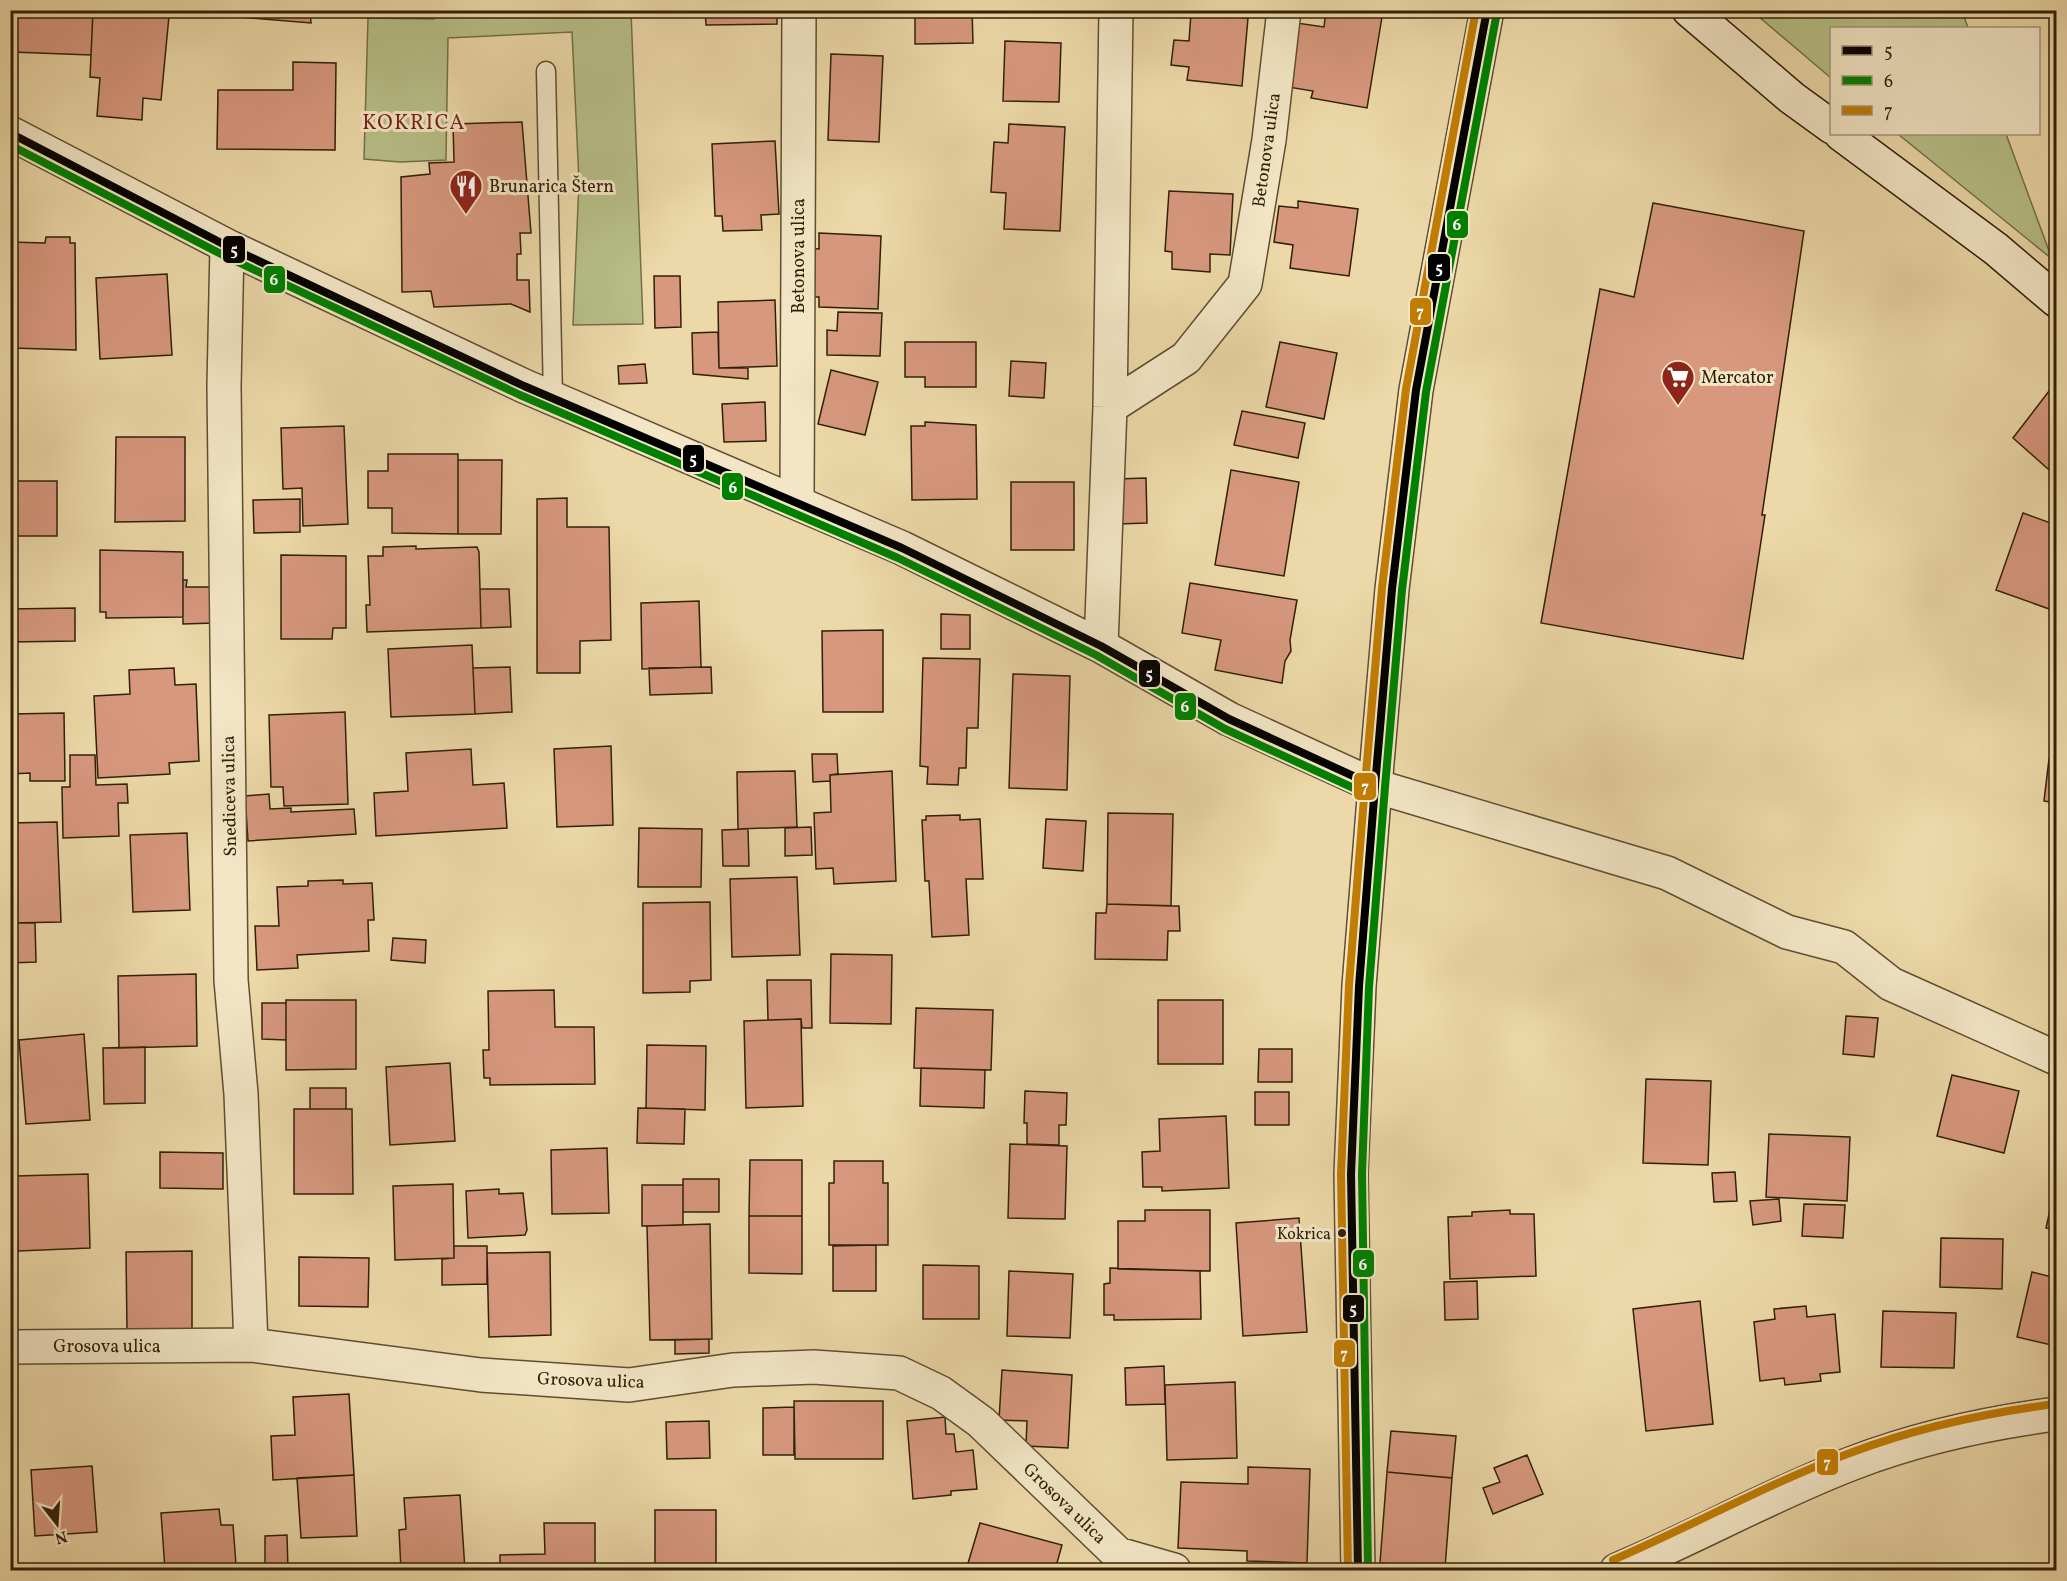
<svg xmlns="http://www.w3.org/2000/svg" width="2067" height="1581" viewBox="0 0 2067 1581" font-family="Vollkorn,serif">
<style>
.green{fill:#b7bf88;stroke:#747048;stroke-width:1.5}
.building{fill:#d7987e;stroke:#302009;stroke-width:1.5}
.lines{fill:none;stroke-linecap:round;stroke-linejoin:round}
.service-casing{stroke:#5f4e31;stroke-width:21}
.minor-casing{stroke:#5f4e31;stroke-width:36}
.tertiary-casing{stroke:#5f4e31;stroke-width:36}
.secondary-casing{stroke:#302009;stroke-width:36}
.service{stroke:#f3e6c6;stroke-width:18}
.minor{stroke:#f3e6c6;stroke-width:33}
.tertiary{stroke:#f3e6c6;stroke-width:33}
.secondary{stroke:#f3e6c6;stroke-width:33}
.bus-1-casing{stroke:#f3e6c6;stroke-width:12}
.bus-2-casing{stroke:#f3e6c6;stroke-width:12}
.bus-3-casing{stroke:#f3e6c6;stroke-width:12}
.bus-1{stroke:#000;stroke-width:8}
.bus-2{stroke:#008000;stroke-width:8}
.bus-3{stroke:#c17d03;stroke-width:8}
.bus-dot{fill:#302009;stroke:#f3e6c6;stroke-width:2}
.labels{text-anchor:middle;stroke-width:6;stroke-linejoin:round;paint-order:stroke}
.bus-label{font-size:16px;fill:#302009;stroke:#f3e6c6;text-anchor:end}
.street-label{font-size:18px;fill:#302009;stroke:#f3e6c6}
.poi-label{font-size:18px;fill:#302009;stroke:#f3e6c6;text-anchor:start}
.quarter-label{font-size:21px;letter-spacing:1.5px;fill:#7a1f14;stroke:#f3e6c6}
.line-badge{stroke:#f3e6c6;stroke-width:2}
.badge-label{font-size:16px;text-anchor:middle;font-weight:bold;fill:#fff}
</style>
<rect width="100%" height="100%" fill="#ecd8a8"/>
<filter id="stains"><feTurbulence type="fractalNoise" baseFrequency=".00333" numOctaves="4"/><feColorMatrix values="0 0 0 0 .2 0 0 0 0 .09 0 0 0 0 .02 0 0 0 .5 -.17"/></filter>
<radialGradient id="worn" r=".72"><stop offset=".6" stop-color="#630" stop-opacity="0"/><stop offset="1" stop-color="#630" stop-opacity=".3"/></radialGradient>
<path class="green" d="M435,11H631L643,324L573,325L579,181L572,32L448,38L446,160L400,162L364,159L368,18L434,19Z
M1752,11H1962L1968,28H1832L1831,78Z
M1898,134H2006L2052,259Z"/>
<path class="building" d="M10,10H13V30H10Z
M13,10H93L91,55L12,52Z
M115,10H148L147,14L169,16L161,100L143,98L142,120L97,116L100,78L90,77L93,12L115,13Z
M226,10H310L311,23L226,16Z
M705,10H777V24L706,25Z
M915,10H972L973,43L915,44Z
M1192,10H1249L1248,18L1191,13Z
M1326,10L1382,17L1367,108L1311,98L1313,91L1288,87L1297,23L1324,27Z
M1191,13L1248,18L1242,86L1187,80L1189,67L1171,65L1174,40L1189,41Z
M1005,41L1061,43L1059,102L1003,101Z
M831,54L883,56L879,142L828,140Z
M293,62L336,63L335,150L217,149L218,90H293Z
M522,122L531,233H520L521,254H517V280H529L530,312L511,304L434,307L431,291L402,292L401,177L430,174L429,163L454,162L453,124Z
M1009,124L1065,127L1060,231L1004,229L1006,193L991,192L994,142L1008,143Z
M775,141L779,214L761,215L762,230L723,231L722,216H715L712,144Z
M1169,191L1233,194L1230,255L1210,254V272L1172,269V252L1165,251Z
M1298,201L1358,209L1349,276L1290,268L1293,245L1274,242L1279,206L1298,208Z
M1653,203L1804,231L1762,515H1765L1743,659L1541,623L1600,289L1634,297Z
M819,233L881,236L878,309L819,307V297H803L805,248L819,249Z
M46,237H70V243H75L76,350L12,348L10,242L45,243Z
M167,274L172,355L100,359L96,278Z
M654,276H680L681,327L655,328Z
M775,300L777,366L719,368L718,302Z
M838,312L882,313L880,356L827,355V330L837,331Z
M718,332L719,368H748V379L693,374L692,333Z
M905,342H976V387H925V377H905Z
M1280,342L1337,353L1324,419L1266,407Z
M1011,361L1046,363L1044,398L1009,396Z
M645,364L647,383L619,384L618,366Z
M831,370L878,382L865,435L818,424Z
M2056,382V476L2013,438Z
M765,402L766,441L724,442L722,404Z
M1242,411L1305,423L1298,458L1234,445Z
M925,422L976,425L977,499L912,500L911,426H925Z
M344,426L348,524L303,526L302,488L283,489L281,428Z
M116,437H185V521L115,522Z
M388,454H458V534L392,533V508H368V471H388Z
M458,460H502L501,534H458Z
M1231,470L1299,482L1284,576L1215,565Z
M1146,478L1147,523L1118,524L1117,479Z
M10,481H57V536H10Z
M1011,482H1074V550H1011Z
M567,498V527H609L611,640L580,641V673H537V499Z
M300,499V532L254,533L253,500Z
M2023,513L2056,525V609L2053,607L2052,610L1996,590Z
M416,546V549L477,547L479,552L481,628L367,632L366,605H370L368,556H383V547Z
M100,550L183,552V617L106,618V612H100Z
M281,555L346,556V628H333L332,639H281Z
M183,580H187L186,587H214V623L183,624Z
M1190,583L1297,600L1290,640L1291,651L1285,661L1282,683L1215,670L1221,640L1182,633Z
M480,589H509L511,627L481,628Z
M699,601L701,667L642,669L641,603Z
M75,608V641L10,642V609Z
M941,614L970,615V649H941Z
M883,630V712H823L822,631Z
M472,645L475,714L391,717L388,649Z
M923,658L980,659L978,728H967L966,768H959L958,785L927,784L928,767L920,766Z
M510,667L512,712L475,714L473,668Z
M711,667L712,693L650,695L649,668Z
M174,668L175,685L196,684L199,761L169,763L170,774L98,778L94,696L130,694L129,670Z
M1013,674L1070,676L1067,790L1009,788Z
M345,712L348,804L284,806L283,787H271L269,715Z
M64,713L65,781H30V773L10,774V714Z
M611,746L613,825L557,827L554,749Z
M471,749L473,785L504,783L507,828L376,836L374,793L408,791L406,753Z
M812,754H837L838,774L830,775V781L813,782Z
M70,755H95L96,785L127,784L128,803H118L119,836L63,838L62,787H70Z
M2049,759L2056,760V803L2044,801Z
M795,771L797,827L738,829L737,772Z
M892,771L896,881L834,884L833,868L816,869L814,813L831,812L830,775Z
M269,794L270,809L291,808V812L354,809L356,834L248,841L245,796Z
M1108,813L1173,814L1171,906L1107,904Z
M960,815V820L980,819L983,879H966L969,935L932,937L929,881H925L922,820H926V816Z
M1046,819L1086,821L1083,871L1043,868Z
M57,822L61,922L10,923V823Z
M811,827L812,855L785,856V828Z
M639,828L702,829L701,887H638Z
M748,829L749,866H723L722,830Z
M187,833L190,910L133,912L130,835Z
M797,877L800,955L732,957L730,879Z
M343,880V884L372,883L374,920H368L369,951L297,955L298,968L257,970L255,926H279L277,887L308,886V881Z
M710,902L711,980L690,981V992L643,993V903Z
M1107,904L1179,906L1180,931H1168L1167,960L1095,959L1096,913H1106Z
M10,923H35L36,962L10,963Z
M393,938L426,940L425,963L391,960Z
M831,954L892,955L891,1024L830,1023Z
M196,974L197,1046L119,1048L118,976Z
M767,980H811L812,1028H802L801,1019L768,1020Z
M554,990L555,1027H594L595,1084L490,1085V1078H484L483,1050H489L488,991Z
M286,1000H356V1069L286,1070Z
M1158,1000H1223V1064H1158Z
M262,1003H286V1040L262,1039Z
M916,1008L993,1010L991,1070L914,1068Z
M1846,1016L1878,1018L1874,1057L1843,1054Z
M801,1019L803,1106L746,1108L744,1021Z
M84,1034L90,1120L26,1124L19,1040Z
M647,1045L706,1046L705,1110L646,1108Z
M145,1047V1103L104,1104L103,1048Z
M1259,1049H1292V1082H1258Z
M450,1063L455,1141L390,1145L386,1067Z
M921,1068L985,1070L984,1108L920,1106Z
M1952,1075L2019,1091L2004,1153L1937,1136Z
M1646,1079L1711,1081L1708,1165L1643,1163Z
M310,1088H346V1109H310Z
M1025,1091L1067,1093L1066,1125H1059V1145L1027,1144V1123H1024Z
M1255,1092H1289V1125H1255Z
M638,1108L685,1109L684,1144L637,1143Z
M294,1109H352L353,1194H294Z
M1226,1116L1229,1188L1162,1191V1187H1143L1142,1152L1160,1151L1159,1119Z
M1769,1134L1850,1137L1847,1201L1766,1197Z
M1010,1144L1067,1146L1065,1219L1008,1218Z
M607,1148L609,1213L552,1214L551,1150Z
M160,1152L223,1153V1189L160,1188Z
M750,1160H802V1216H749Z
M834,1161H883V1183H888V1245H829V1183H834Z
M1735,1172L1737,1201L1714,1202L1712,1173Z
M88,1174L90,1248L18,1251L16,1176Z
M683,1179H719V1212H683Z
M2056,1183V1230L2046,1228Z
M453,1184L454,1258L395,1260L393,1186Z
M642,1185H683V1225L642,1226Z
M499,1189V1194L523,1193L527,1230L525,1235L468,1238L466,1191Z
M1779,1199L1781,1221L1753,1225L1750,1201Z
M1804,1204L1845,1205L1843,1238L1802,1236Z
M1145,1210H1210V1271L1118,1269V1221H1145Z
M1510,1210V1214H1534L1536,1276L1450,1279L1448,1217L1472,1216V1212Z
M749,1216H802V1274L749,1273Z
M1299,1218L1307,1332L1243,1336L1236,1223Z
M710,1224L712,1339L650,1340L647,1226Z
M1941,1238L2003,1239L2002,1289L1940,1287Z
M876,1245V1291H833V1246Z
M454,1246H487V1284L442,1285V1259L454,1258Z
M192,1251V1330L127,1331L126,1252Z
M550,1252L551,1335L489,1337L487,1253Z
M299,1257L369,1258L368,1307L299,1306Z
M923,1265L979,1266V1319H923Z
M1110,1268L1200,1271L1201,1319L1114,1320V1315H1104V1284L1110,1283Z
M1009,1271L1073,1274L1070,1338L1007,1336Z
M2032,1272L2056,1278V1346L2017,1337Z
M1477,1281L1478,1319L1445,1320L1444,1282Z
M1700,1301L1713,1424L1646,1431L1633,1309Z
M1806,1306L1807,1317L1835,1314L1840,1372L1820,1374L1821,1381L1785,1385L1784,1378L1760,1381L1754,1322L1775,1319L1774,1309Z
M1883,1311L1956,1313L1954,1368L1881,1367Z
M709,1339V1353L675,1354V1340Z
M1164,1366L1165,1404L1126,1405L1125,1368Z
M1002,1370L1072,1375L1068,1448L1026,1446L1027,1421L999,1420Z
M1235,1382L1237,1458L1167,1460L1165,1385Z
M349,1394L354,1475L273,1480L271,1436L295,1435L293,1397Z
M794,1401H883V1459H795Z
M794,1407V1455H763V1408Z
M945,1417L946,1434H954L956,1452L973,1450L977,1489L951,1491V1495L913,1499L907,1421Z
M709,1421L710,1458L667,1459L666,1422Z
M1391,1431L1456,1436L1452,1478L1387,1472Z
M1527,1455L1543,1494L1493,1514L1483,1488L1500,1482L1494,1468Z
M92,1466L97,1532L35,1536L31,1470Z
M1248,1467L1310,1469L1307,1563L1247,1561V1551L1178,1548L1181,1482L1248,1484Z
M1387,1472L1452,1478L1445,1568L1380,1563Z
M354,1475L357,1536L301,1538L297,1478Z
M460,1495L465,1570H401L399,1530L406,1529L404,1498Z
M219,1509L221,1525H233L236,1565L165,1570L161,1513Z
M655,1510H716V1570H655Z
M544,1523H595V1570H500V1555L545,1554Z
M980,1523L1062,1545L1055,1570H966Z
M287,1535L288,1570H265V1536Z
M91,1565V1570H39L38,1568Z
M241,1565V1570H200V1568Z"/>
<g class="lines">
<defs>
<path id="service" d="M546,71L553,398"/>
<path id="minor" d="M10,133L227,246L524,386L902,548L1101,646L1229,719L1375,786L1667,873L1787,932L1844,947L1891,984L2056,1058
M227,246L224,386L231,980L241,1094L251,1345
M1110,407L1186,358L1245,284L1269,140L1284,10
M797,501L799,10
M1101,646L1110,407L1116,10
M10,1347L251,1345L481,1375L629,1385L733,1370L814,1367L899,1373L941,1393L981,1422L1118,1554L1174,1570
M1617,1570C1696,1537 1772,1494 1853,1463C1918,1438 1987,1423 2056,1414"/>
<path id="tertiary" d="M1358,1570L1351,1174L1359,986L1375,786L1392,589L1416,390L1487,10"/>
<path id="secondary" d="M1689,10L1792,98L1832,127
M1841,134L1996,249L2056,300"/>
</defs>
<use href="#service" class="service-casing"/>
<use href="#minor" class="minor-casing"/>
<use href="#tertiary" class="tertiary-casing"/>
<use href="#secondary" class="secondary-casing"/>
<use href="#service" class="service"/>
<use href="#minor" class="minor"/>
<use href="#tertiary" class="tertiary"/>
<use href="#secondary" class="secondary"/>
<defs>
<path id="bus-1" d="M10,133L227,246L524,386L902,548L1101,646L1229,719L1375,786
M1358,1570L1351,1174L1359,986L1375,786L1392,589L1416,390L1487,10"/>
<path id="bus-2" d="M10,145L223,255L520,395L898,558L1096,655L1225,729L1371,796
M1368,1570L1362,1174L1369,987L1385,787L1402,590L1426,392L1497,12"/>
<path id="bus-3" d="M1613,1560C1692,1526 1769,1483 1850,1453C1916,1428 1985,1413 2055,1404
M1348,1570L1341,1174L1349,985L1365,785L1382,588L1406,389L1476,10"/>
</defs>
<use href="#bus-1" class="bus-1-casing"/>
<use href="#bus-2" class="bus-2-casing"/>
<use href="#bus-3" class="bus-3-casing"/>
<use href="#bus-1" class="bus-1"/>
<use href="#bus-2" class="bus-2"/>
<use href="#bus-3" class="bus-3"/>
</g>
<defs>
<symbol id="restaurant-pin" viewBox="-11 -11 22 30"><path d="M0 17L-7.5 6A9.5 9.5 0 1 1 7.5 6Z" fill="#8f2418" stroke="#f3e6c6"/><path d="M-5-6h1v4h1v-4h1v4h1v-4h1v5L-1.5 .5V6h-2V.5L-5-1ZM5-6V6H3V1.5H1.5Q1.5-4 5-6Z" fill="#fff"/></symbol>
<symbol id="supermarket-pin" viewBox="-11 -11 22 30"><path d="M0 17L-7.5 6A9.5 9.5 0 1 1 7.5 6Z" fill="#8f2418" stroke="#f3e6c6"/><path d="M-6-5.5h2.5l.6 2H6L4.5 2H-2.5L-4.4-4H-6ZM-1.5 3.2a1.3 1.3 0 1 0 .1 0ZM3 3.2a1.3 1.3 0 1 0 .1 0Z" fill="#fff"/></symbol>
</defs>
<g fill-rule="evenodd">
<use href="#restaurant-pin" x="447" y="167" width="38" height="52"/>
<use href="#supermarket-pin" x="1659" y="358" width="38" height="52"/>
</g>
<circle class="bus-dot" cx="1342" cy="1233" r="5"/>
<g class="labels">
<g class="bus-label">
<text x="1331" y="1239">Kokrica</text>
</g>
<g class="street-label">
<text transform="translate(1266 150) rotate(-82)" y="6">Betonova ulica</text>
<text transform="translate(798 256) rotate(-90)" y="6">Betonova ulica</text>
<text transform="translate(229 796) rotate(-91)" y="6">Snediceva ulica</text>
<text x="107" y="1352">Grosova ulica</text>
<text transform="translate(591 1380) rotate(2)" y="6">Grosova ulica</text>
<text transform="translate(1065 1503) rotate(44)" y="6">Grosova ulica</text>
</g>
<g class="poi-label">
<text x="489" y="192">Brunarica Štern</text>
<text x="1701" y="383">Mercator</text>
</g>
<g class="quarter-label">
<text x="414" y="129">KOKRICA</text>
</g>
</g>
<g class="line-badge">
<rect x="1446" y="210" width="23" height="29" rx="6" fill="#008000"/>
<rect x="222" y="235" width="24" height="29" rx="6" fill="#000"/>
<rect x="1427" y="253" width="24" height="29" rx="6" fill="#000"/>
<rect x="263" y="265" width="23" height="29" rx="6" fill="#008000"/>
<rect x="1409" y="297" width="23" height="29" rx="6" fill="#c17d03"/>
<rect x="682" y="444" width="23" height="29" rx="6" fill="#000"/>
<rect x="721" y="472" width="23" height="29" rx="6" fill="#008000"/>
<rect x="1138" y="659" width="23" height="29" rx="6" fill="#000"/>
<rect x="1174" y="692" width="23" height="29" rx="6" fill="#008000"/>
<rect x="1353" y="772" width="24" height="29" rx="6" fill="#c17d03"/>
<rect x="1352" y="1249" width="23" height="29" rx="6" fill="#008000"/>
<rect x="1342" y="1294" width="23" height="29" rx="6" fill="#000"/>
<rect x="1333" y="1339" width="23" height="29" rx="6" fill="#c17d03"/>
<rect x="1816" y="1448" width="23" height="28" rx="6" fill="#c17d03"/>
</g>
<g class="badge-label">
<text x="1457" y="230">6</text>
<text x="234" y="255">5</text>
<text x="1439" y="273">5</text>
<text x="274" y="285">6</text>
<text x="1420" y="317">7</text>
<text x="693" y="464">5</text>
<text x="733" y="493">6</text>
<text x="1149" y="679">5</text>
<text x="1185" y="712">6</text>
<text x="1365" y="792">7</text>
<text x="1363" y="1270">6</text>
<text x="1353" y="1314">5</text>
<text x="1344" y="1359">7</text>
<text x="1827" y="1468">7</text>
</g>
<rect width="2067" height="1581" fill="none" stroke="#ecd8a8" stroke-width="36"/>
<rect x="12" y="12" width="2043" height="1557" fill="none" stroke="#302009" stroke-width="3"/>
<rect x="18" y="18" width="2031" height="1545" fill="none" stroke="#302009" stroke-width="1.5"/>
<rect x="1830" y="27" width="210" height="108" fill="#f3e6c6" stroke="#a5977a" stroke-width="1.5"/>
<rect x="1842" y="46" width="30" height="9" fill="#000000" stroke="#a5977a" stroke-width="1.5"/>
<text x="1884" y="57" font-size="18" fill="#302009">5</text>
<rect x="1842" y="76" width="30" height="9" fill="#008000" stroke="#a5977a" stroke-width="1.5"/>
<text x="1884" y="87" font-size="18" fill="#302009">6</text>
<rect x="1842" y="106" width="30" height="9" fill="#c17d03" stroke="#a5977a" stroke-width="1.5"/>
<text x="1884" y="117" font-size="18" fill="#302009">7</text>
<g transform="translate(57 1524) rotate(163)" stroke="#f3e6c6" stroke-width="4.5" paint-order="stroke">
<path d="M0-4.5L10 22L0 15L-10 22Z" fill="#302009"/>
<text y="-9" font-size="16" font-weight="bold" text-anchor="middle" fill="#302009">N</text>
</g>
<rect width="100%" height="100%" filter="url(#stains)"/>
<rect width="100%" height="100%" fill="url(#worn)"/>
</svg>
